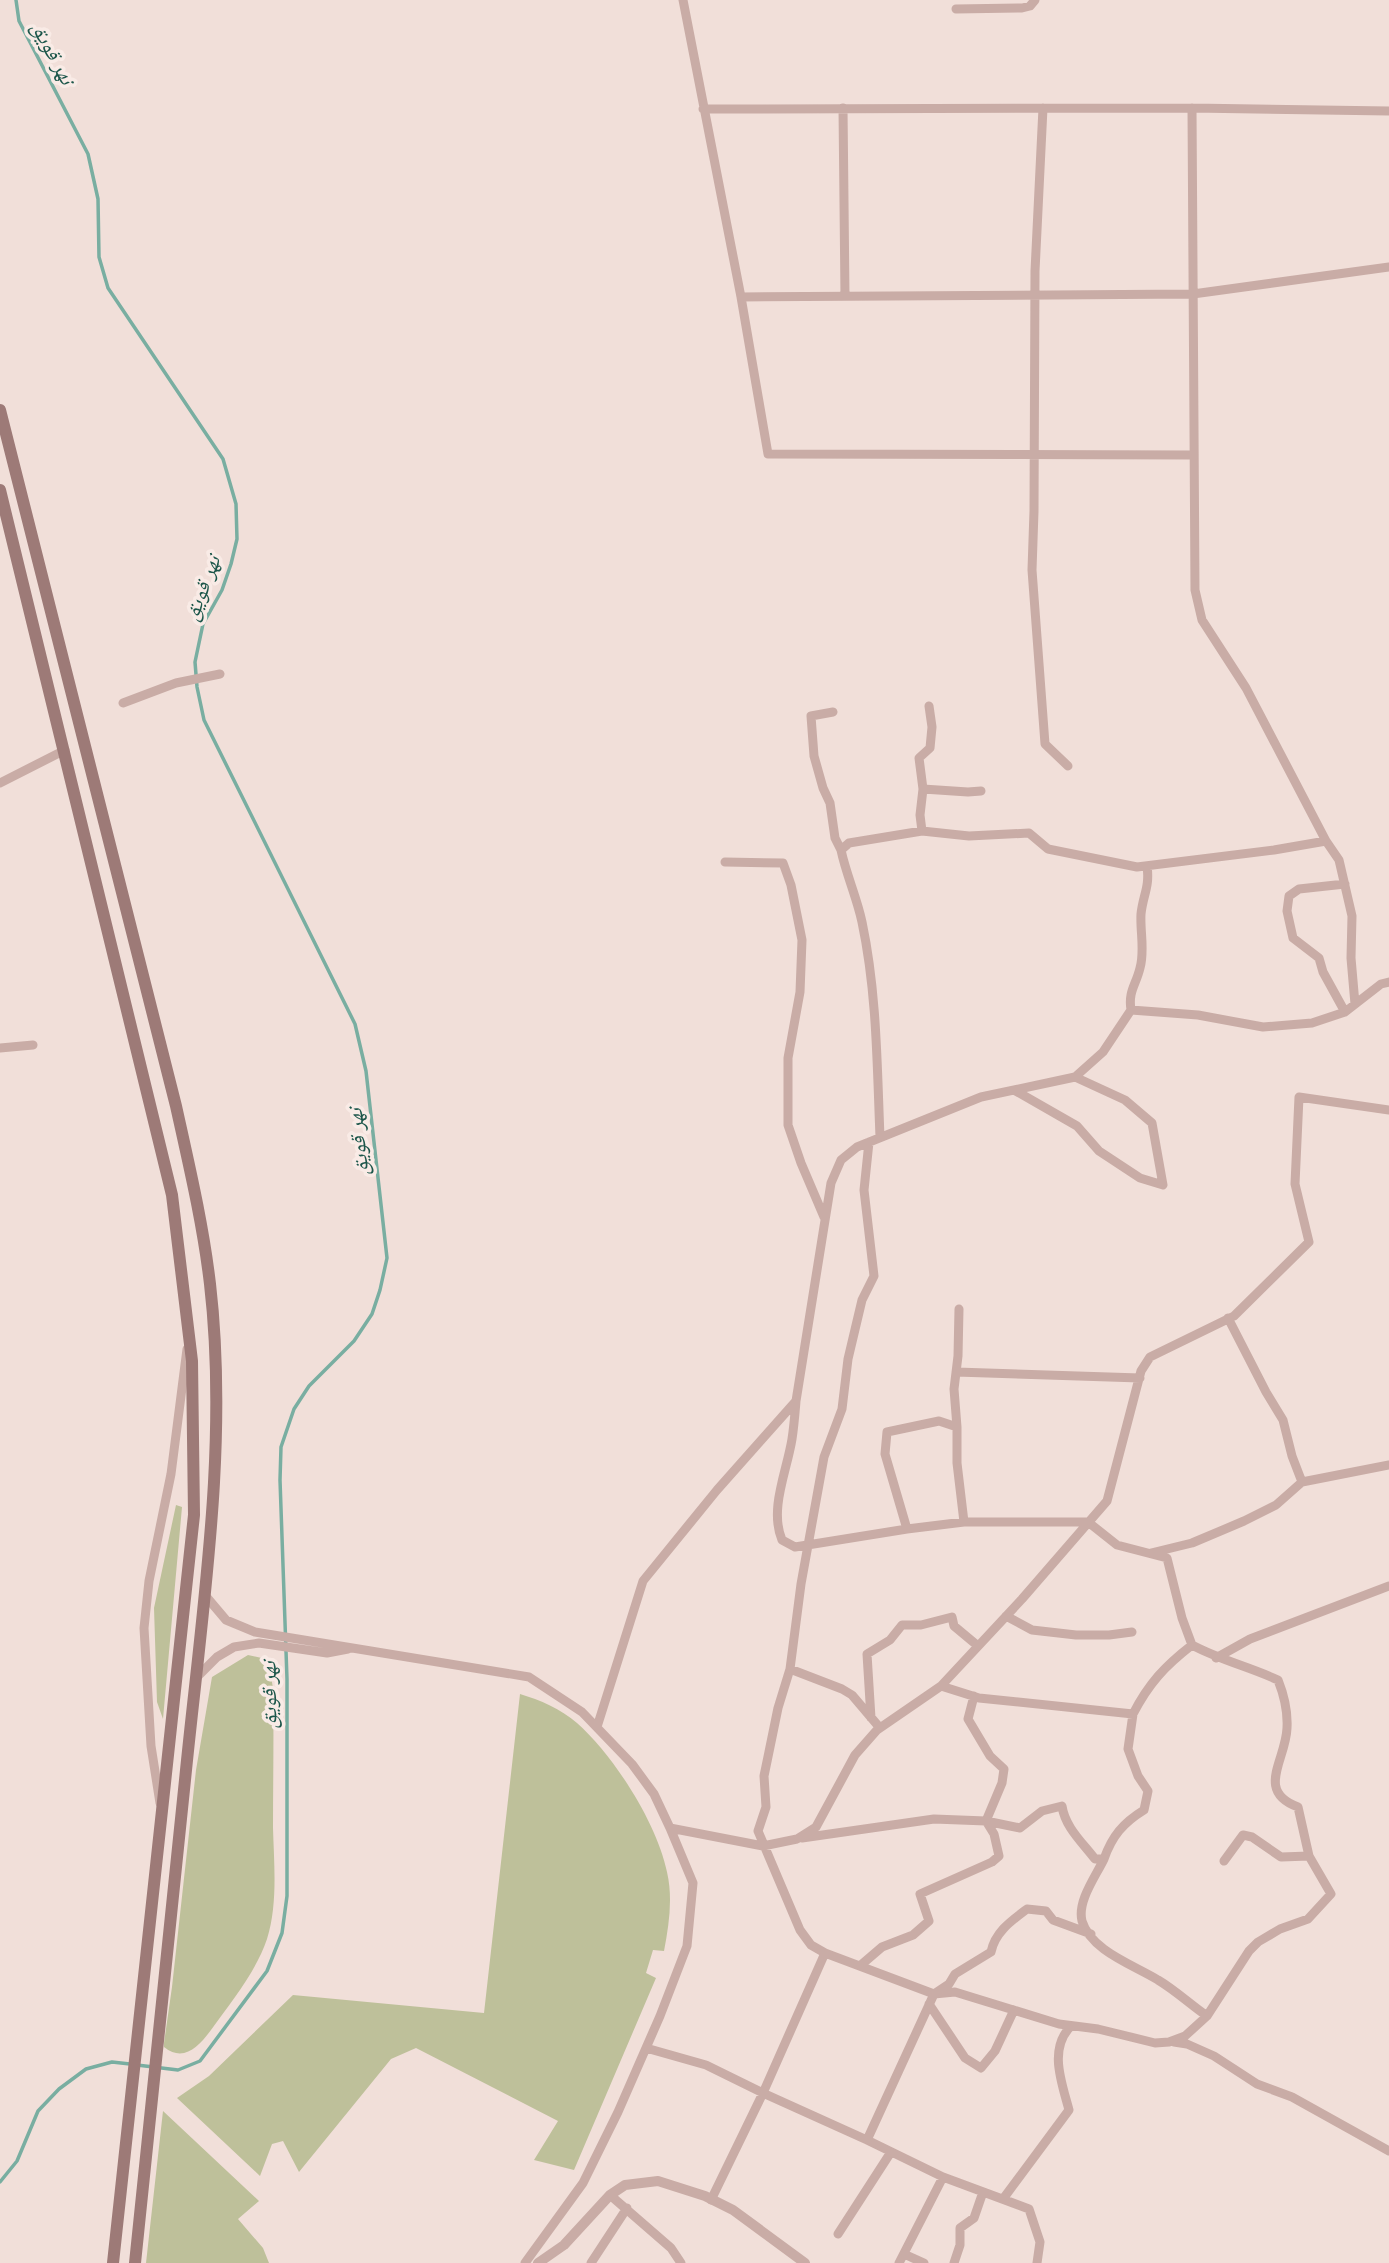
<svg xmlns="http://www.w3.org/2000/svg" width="1389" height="2263" viewBox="0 0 1389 2263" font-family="Quicksand,'Noto Naskh Arabic',sans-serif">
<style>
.green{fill:#bec09a}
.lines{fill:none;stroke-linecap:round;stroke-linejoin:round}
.stream{stroke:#79aea1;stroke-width:3.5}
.minor{stroke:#c9aca6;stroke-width:9}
.tertiary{stroke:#c9aca6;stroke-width:10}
.secondary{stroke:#9d7a77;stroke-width:12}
.labels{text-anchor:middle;stroke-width:7;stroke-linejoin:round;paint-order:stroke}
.water-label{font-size:21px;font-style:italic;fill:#1c564a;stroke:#f9ebe6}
</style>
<rect width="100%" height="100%" fill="#f1dfd9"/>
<path class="green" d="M176,1505L182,1507L163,1719L157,1702L154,1608Z
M248,1655L266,1659L270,1668L273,1689C274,1735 273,1781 273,1828C274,1864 278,1904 267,1939C256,1972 231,2002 211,2030C199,2046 184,2063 164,2047V2043L172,1987L196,1770L212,1677Z
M520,1694C540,1700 561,1709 577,1723C614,1756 657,1823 667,1872C673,1898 669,1925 664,1951L653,1950L646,1973L656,1978L574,2170L534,2160L558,2121L416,2048L391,2059L299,2172L283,2141L272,2144L260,2176L177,2098L209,2076L293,1995L484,2013Z
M163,2111L259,2201L238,2219L263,2248L269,2263H146Z"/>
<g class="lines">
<path class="stream" d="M16,0L19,21L88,154L98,199L99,257L108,288L223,459L236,504L237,539L231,564L222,590L203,624L195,662L197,687L204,720L355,1024L366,1071L387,1258L380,1290L372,1314L354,1341L309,1386L294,1409L281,1447L280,1480L287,1679V1896L282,1933L267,1971L200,2061L178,2070L137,2065
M0,2182L17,2161L38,2111L59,2089L86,2069L112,2062L130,2064"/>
<path class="minor" d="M683,0L741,297L768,454L1194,455
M956,9L1022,8L1030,6L1035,0
M843,108L845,296
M1043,108L1035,271L1034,511L1032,570L1045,744L1068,766
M1192,108L1195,590L1202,620L1246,688L1326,841
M703,109L1192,108L1389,111
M741,297L1193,294L1389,267
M123,703L176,683L220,674
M833,712L811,716L814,756L823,788L830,803L835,838L841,850
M0,783L65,750
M923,789L968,792L981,791
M922,831L920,815L923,789L919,758L930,748L932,727L929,706
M725,862L783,863L791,885L802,940L800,992L788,1058V1125L801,1163L824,1217
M1345,884L1299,889L1289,896L1287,911L1293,938L1319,958L1323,972L1345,1012
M1131,1010C1128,991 1136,985 1140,968C1145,951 1140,932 1141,914C1143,895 1150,887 1147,866
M0,1048L33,1045
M1014,1090L1077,1126L1099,1151L1140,1178L1163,1185L1152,1123L1125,1100L1075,1077
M880,1137C877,1065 877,993 862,922C857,898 846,874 841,850L849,843L922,831L969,836L1029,833L1048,849L1137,867L1274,850L1326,841L1339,860L1352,916L1351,958L1355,1004
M1228,1318L1266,1392L1283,1420L1292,1456L1302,1482
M956,1372L1140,1378
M796,1401C795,1413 794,1426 792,1439C787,1471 769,1509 782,1540L795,1547L907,1529L964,1522H1088L1117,1545L1167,1558L1182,1618L1192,1645C1220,1660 1250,1667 1278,1680C1284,1695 1288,1710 1287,1728C1286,1760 1255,1791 1298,1807L1309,1856L1331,1894L1308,1919L1280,1929L1258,1942L1249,1951L1207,2016L1185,2036L1169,2042L1155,2043L1098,2029L1059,2024L955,1992L934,1994L825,1953L811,1945L800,1930L758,1831L766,1807L764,1776L778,1708L790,1669L842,1689L852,1695L880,1728
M957,1427L954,1389L958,1356L959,1309
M907,1529L885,1454L887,1432L939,1421L957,1427V1463L964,1522
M1151,1553L1192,1543L1244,1521L1276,1505L1302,1482L1389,1465
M204,1594L226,1620L255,1632L529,1677L582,1712L632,1764L654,1794L670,1828L693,1883L687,1946L660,2016L618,2112L583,2183L525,2263
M1006,1616L1032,1630L1076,1635H1109L1132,1632
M1216,1658L1250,1639L1389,1586
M790,1669L801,1584L824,1457L842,1409L848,1359L862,1300L874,1276L864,1190L869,1142
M196,1678L217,1657L234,1647L259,1643L327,1653L348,1649
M941,1686L979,1698L1133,1714C1149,1683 1165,1666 1192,1645
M871,1718L867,1654L890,1640L902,1625H921L952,1617L954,1626L978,1646
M597,1727L643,1581L717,1490L796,1401L831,1183L841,1160L857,1147L981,1097L1075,1077L1103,1052L1131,1010L1198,1015L1263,1027L1312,1023L1345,1012L1381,984L1389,982
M160,1803L151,1746L144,1628L149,1581L171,1474L187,1349
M986,1821L1020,1828L1042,1811L1062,1806C1065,1827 1082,1842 1095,1859H1104C1112,1836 1123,1823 1144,1810L1148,1791L1138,1776L1128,1749L1133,1714
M670,1828L763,1846L797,1839L816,1827L855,1755L877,1730L941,1686L1022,1599L1107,1501L1141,1371L1150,1357L1234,1316L1309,1242L1295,1184L1299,1097L1389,1110
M802,1838L934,1819L986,1821L1002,1783L1004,1769L990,1756L968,1719L974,1696
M1104,1859C1096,1876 1077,1901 1082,1921C1091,1951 1134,1965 1158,1980C1175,1990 1191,2005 1207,2016
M1224,1861L1243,1835L1252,1837L1281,1857L1309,1856
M861,1965L882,1947L913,1935L929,1921L920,1894L992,1862L999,1856L994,1834L986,1821
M929,2004L965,2058L981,2068L995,2051L1014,2010
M1174,2042L1187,2044L1214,2056L1257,2084L1292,2097L1389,2151
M646,2048L706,2065L763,2093L825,1953
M867,2140L943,2177L899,2263
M943,2177L1029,2209L1040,2242L1037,2263
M610,2195L671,2248L681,2263
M1003,2199L1069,2110C1062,2083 1048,2049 1071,2026
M711,2200L763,2093L867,2140L934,1994L949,1984L955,1974L991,1952C995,1932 1011,1921 1027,1909L1046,1911L1053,1920L1091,1934
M838,2234L891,2152
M904,2254L924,2263
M591,2263L627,2208
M954,2263L960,2245V2228L974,2218L983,2192"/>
<path class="tertiary" d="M538,2263L564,2245L610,2195L625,2185L658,2181L705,2196L733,2210L805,2263"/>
<path class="secondary" d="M0,410L176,1106C189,1165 203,1224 210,1284C229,1447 201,1617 185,1780C169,1941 153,2102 135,2263
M0,490L172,1195L192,1361L194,1515L113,2263"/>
</g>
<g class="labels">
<g class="water-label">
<text transform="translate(53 53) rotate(62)" y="7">نهر قويق</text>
<text transform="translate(202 588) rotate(-69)" y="7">نهر قويق</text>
<text transform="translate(358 1142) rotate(-96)" y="7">نهر قويق</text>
<text transform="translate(269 1695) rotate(-91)" y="7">نهر قويق</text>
</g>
</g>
</svg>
